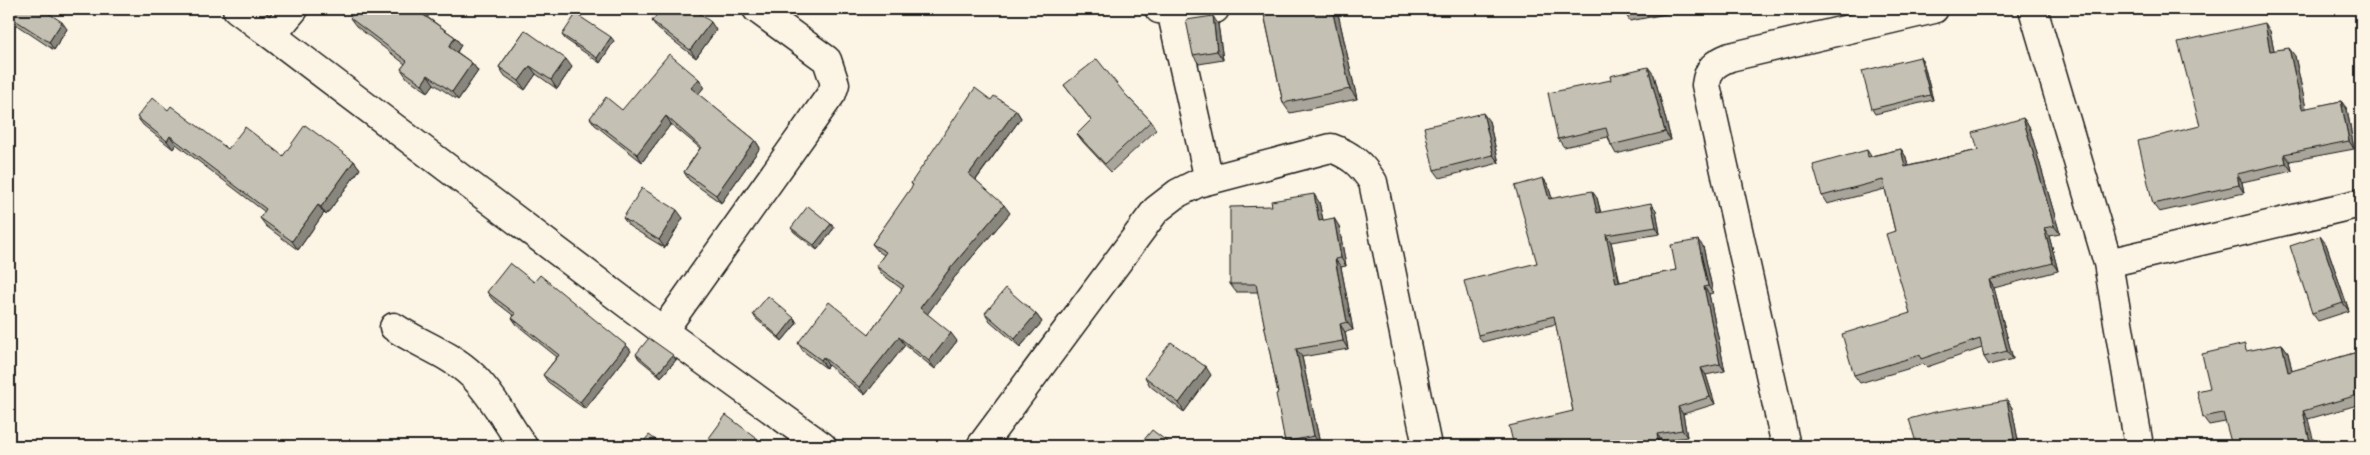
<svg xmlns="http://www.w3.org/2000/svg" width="2370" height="455" viewBox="0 0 2370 455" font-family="'Patrick Hand',sans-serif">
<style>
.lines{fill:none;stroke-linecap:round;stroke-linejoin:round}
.minor-casing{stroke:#1c1c1c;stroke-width:31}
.minor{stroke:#fcf5e5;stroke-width:28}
.wall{fill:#a9a59a;stroke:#1c1c1c}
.shaded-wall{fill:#89867d;stroke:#1c1c1c}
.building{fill:#c4c0b3;stroke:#1c1c1c}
</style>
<rect width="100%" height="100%" fill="#fcf5e5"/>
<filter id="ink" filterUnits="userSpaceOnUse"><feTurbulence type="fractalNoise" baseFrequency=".02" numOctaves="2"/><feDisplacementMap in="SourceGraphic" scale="10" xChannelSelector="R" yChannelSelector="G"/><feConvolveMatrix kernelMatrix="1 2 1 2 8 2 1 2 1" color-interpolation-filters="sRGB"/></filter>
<g filter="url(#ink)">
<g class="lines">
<defs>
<path id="minor" d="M237,9L663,331L822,446
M1159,9L1193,13L1215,9
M2033,9L2108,263L2139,446
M1171,10L1209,180
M272,35L294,9
M2108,263L2361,203
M394,327C419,344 451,354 473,376C493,396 507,423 523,446
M663,331L832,93L835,84L827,60L757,9
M981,446L1156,210L1178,193L1198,183L1331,148C1351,155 1361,164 1373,182L1427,446
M1786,446L1706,85C1708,68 1715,63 1730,57L1934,9"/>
</defs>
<use href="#minor" class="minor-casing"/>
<use href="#minor" class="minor"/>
</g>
<path class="wall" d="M9,9L67,29L54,50L9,20Z
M434,9L427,17L455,37L461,45L457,52L472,63L478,71L458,100L434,84L428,92L407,78L401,69L405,64L356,26L350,18Z
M1263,9H1337L1357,99L1290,113L1283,103Z
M1623,9H1691L1630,21L1624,12Z
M652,21L716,30L696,58L658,29Z
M1218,24L1223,60L1199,64L1193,55Z
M525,30L572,67L557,89L536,74L525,90L505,76L499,67Z
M2270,31L2274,51L2295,56L2306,109L2341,101L2347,109L2354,149L2290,161L2292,171L2242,182L2244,193L2159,212L2153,204L2200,126Z
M562,35L614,41L600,63L565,39Z
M1920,57L1923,61L1933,100L1875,114L1872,109Z
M1654,75L1671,140L1616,154L1611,145L1608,137L1564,147L1558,139Z
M699,79L704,87L698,94L755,140L760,148L721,203L689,180L684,172L700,148L671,124L642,162L595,125L590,118L622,110Z
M1064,85L1125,94L1151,121L1156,130L1111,172L1083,142L1077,134L1091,120Z
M991,100L1016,110L1021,118L976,180L1010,213L954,278L927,314L957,341L935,369L905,345L865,395L828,365L826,368L803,351L798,343L869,334L902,289L882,274L876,266L884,255L878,251L872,244L913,186L911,183Z
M168,110L228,149L283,156L354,161L360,169L326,215L324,213L298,250L266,226L260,218L265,212L176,144L173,149L143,125L137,117Z
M2023,118L2029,126L2060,234L2049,236L2058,271L1994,288L2013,359L1989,365L1984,357L1982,348L1927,367L1924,364L1860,383L1854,375L1910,313L1895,231L1885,189L1827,204L1822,196L1867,150L1871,156L1901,149L1906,157L1908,166L1978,150Z
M1489,121L1499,163L1440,178L1434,170Z
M1543,178L1548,185L1552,199L1597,198L1601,213L1656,210L1660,234L1611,242L1620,282L1676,270L1703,246L1713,293L1709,294L1725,371L1706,375L1715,404L1683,414L1687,437L1662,441L1663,446H1514L1573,411L1556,324L1482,342L1478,335L1537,263Z
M1319,202L1323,220L1339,226L1346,266L1341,267L1353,330L1345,332L1348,349L1302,357L1320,444L1309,446H1289L1285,442L1278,393L1258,292H1236L1230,284L1272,206Z
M623,218H683L665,248L629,226Z
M831,224L834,228L817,250L794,232L791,228Z
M2326,244L2349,311L2318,321L2312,313Z
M534,282L626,345L631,351L585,409L548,382L543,375L557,357L517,325L512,318L514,316L492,299L487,292Z
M985,313L1036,314L1042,322L1020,347L990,321Z
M753,314L794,318L797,323L782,341L756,319Z
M2282,344L2288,352L2292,371L2361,351V404L2308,419L2225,422L2209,425L2203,417L2210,388L2249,351Z
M636,354L676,360L661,377L639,359Z
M1211,375L1184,412L1150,386L1145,377Z
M2007,400L2012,408L2019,446H1917Z"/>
<path class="shaded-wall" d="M422,9H434L425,20L419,12Z
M1332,9H1337L1357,99L1350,89Z
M1213,16L1218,24L1223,60L1217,51Z
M62,22L67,29L54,50L49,42Z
M711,22L716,30L696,58L690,50Z
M2265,23L2270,31L2276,59L2270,51Z
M455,37L461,45L455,55L449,47Z
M611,37L614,41L600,63L597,58Z
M2289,48L2295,56L2308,117L2302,109Z
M1920,57L1923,61L1933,100L1930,95Z
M566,59L572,67L557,89L551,80Z
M472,63L478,71L458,100L452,92Z
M530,66L536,74L525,90L519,81Z
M1648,67L1654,75L1671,140L1665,132Z
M428,75L434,84L428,92L422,84Z
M699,79L704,87L697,96L691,88Z
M2341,101L2347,109L2354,149L2349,141Z
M1016,110L1021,118L974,182L969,174Z
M1483,113L1489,121L1499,163L1493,155Z
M666,116L671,124L642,162L637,154Z
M2023,118L2029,126L2060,234L2054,226Z
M170,136L176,144L173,149L167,141Z
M755,140L760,148L721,203L716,195Z
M1901,149L1906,157L1910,175L1905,167Z
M2284,154L2290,161L2292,171L2286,163Z
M354,161L360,169L326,215L321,207Z
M2237,174L2242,182L2244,193L2239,185Z
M1543,178L1548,185L1554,206L1549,199Z
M1592,191L1597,198L1602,220L1597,213Z
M1314,194L1319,202L1325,229L1319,221Z
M1651,203L1656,210L1660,234L1656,227Z
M318,205L324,213L298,250L292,241Z
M1004,205L1010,213L954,278L926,316L920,308L948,271Z
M677,210L683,218L665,248L659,240Z
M1334,218L1339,226L1346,266L1341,258Z
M831,224L834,228L817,250L814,245Z
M2044,228L2049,236L2058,271L2053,263Z
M1606,235L1611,242L1621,290L1616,283Z
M2320,236L2326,244L2349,311L2343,303Z
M1698,240L1703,246L1713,293L1708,286Z
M1335,259L1341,267L1353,330L1347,322Z
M1989,280L1994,288L2013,359L2007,351Z
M1704,287L1709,294L1725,371L1720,364Z
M1036,314L1042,322L1020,347L1015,339Z
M794,318L797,323L782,341L779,337Z
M1340,324L1345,332L1348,349L1343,341Z
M951,333L957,341L935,369L929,361Z
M899,337L905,345L865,395L859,387Z
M2282,344L2288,352L2294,380L2288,372Z
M626,345L631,351L585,409L580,402Z
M1296,349L1302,357L1320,444L1314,436Z
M673,355L676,360L661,377L658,373Z
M823,357L828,365L826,368L821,360Z
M1206,367L1211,375L1184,412L1179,403Z
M1701,368L1706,375L1715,404L1710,397Z
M2007,400L2012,408L2019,446L2014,439Z
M1678,407L1683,414L1687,437L1682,430Z
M2303,411L2308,419L2315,446H2311Z
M1657,434L1662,441L1663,446H1659Z"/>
<path class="building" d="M9,9H42L62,22L49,42L9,16Z
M357,9H422L419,12L455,37L449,47L472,63L452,92L428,75L422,84L401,69L407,61L350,18Z
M661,9H693L711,22L690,50L652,21Z
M1263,9H1332L1350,89L1283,103Z
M1623,9H1642L1624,12Z
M576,14L611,37L597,58L562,35Z
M1213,16L1217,51L1193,55L1186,20Z
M2265,23L2270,51L2289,48L2302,109L2341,101L2349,141L2284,154L2286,163L2237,174L2239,185L2153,204L2138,141L2200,126L2178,42Z
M525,30L566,59L551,80L530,66L519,81L499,67Z
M669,54L699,79L691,88L755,140L716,195L684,172L701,147L666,116L637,154L590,118L606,97L622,110Z
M1920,57L1930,95L1872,109L1862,71Z
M1097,59L1125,94L1151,121L1105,164L1077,134L1091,120L1064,85Z
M1648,67L1665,132L1611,145L1606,128L1558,139L1548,93L1611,80L1610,76Z
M975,88L991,100L994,96L1016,110L969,174L1004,205L948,271L920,308L951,333L929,361L899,337L859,387L823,357L821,360L798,343L829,302L869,334L904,286L876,266L886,252L872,244L913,185L911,183Z
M153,97L168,110L171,106L228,149L245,127L283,156L305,125L354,161L321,207L318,205L292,241L260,218L266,209L170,136L167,141L137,117Z
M1483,113L1493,155L1434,170L1424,127Z
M2023,118L2054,226L2044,228L2053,263L1989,280L2007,351L1984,357L1980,339L1921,359L1920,355L1854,375L1842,334L1910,313L1886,234L1895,231L1883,180L1822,196L1813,165L1867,150L1868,157L1901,149L1905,167L1978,150L1973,133Z
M1543,178L1549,199L1592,191L1597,213L1651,203L1656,227L1606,235L1616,283L1676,270L1671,245L1698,240L1708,286L1704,287L1720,364L1701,368L1710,397L1678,407L1682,430L1657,434L1659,446H1565L1564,443L1549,446H1514L1509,426L1573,411L1554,316L1478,335L1464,281L1537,263L1515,186Z
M642,188L677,210L659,240L623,218Z
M1314,194L1319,221L1334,218L1341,258L1335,259L1347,322L1340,324L1343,341L1296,349L1314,436L1285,442L1276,394L1278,393L1256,284H1230V207L1272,206L1271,201Z
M808,206L831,224L814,245L791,228Z
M2320,236L2343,303L2312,313L2290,246Z
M510,263L534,282L540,275L626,345L580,402L543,375L559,355L512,318L516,314L487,292Z
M1006,288L1036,314L1015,339L985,313Z
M768,296L794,318L779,337L753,314Z
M649,338L673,355L658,373L636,354Z
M1171,342L1206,367L1179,403L1145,377Z
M2245,344L2246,351L2282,344L2288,372L2361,351V394L2303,411L2311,446H2232L2223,413L2203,417L2197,391L2210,388L2202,354Z
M2007,400L2014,439L1973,446H1917L1909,419L1935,412Z
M726,415L767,446H703Z
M1152,430L1173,446H1139Z
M649,435L664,446H640Z"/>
</g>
<rect width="2370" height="455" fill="none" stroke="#fcf5e5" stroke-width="30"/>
<rect x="15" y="15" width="2340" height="425" fill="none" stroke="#1c1c1c" stroke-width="2" filter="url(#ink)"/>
</svg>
